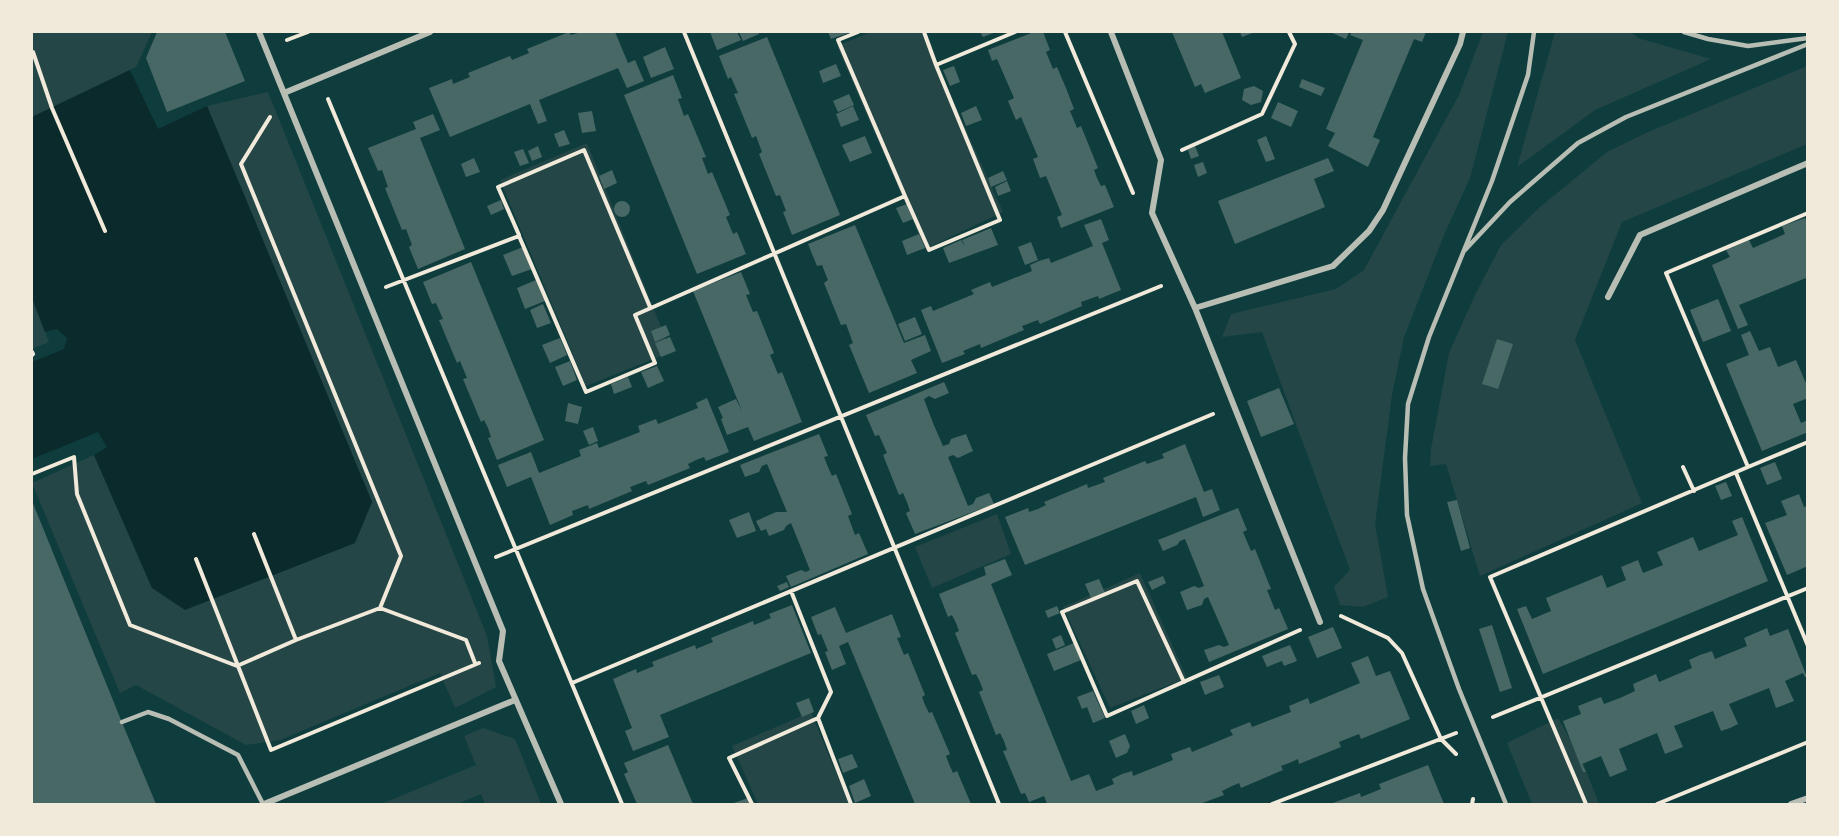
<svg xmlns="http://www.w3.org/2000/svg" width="1839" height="836" viewBox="0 0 1839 836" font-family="'DejaVu Sans',sans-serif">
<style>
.green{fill:#244646}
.water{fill:#0a2a2b}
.building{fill:#486865}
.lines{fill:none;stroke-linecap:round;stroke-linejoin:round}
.path{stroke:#f1e9da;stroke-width:4}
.service{stroke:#b8beb3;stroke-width:4.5}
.minor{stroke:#b8beb3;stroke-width:6}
</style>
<rect width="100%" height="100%" fill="#0f3d3e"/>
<path class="green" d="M32,32H152L136,67L32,117Z
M871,32H922L1003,212L925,249L837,46Z
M1483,32H1508L1470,178L1444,235L1404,337L1392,395L1375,524L1388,597L1363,607L1340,605L1334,587L1350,570L1262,332L1222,337L1231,314L1336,289L1364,270L1459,95Z
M1555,32H1631L1638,38L1711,59L1595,110L1517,167Z
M1807,66V144L1622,222L1575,340L1642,503L1480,576L1446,464L1430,466L1431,449L1449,353L1475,295L1501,245L1540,207L1607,152L1648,132Z
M268,92L487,636L496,687L455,708L440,673L280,740L246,745L136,685L120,693L32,483L94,455L152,588L372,502L207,106Z
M587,143L671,352L586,386L500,180Z
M32,298L49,342L32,349Z
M997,514L1011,554L932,588L915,547Z
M1140,573L1187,678L1110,708L1063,607Z
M811,712L849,804H758L732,746Z
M1558,718L1582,760L1599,804H1532L1507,743Z
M483,728L515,739L541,804H485L481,794L457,804H381L476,765L464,736Z"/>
<path class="water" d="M130,70L158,129L207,106L372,502L355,543L185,610L152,588L94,455L107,447L98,432L32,459V362L64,349L67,338L57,329L45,332L32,298V117Z"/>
<path class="building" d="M157,32H225L245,81L167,112L146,58Z
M569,32L571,35L581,32H615L628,63L635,60L644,81L627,88L618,68L539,100L547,121L538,124L530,104L450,137L429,88L452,79L453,84L470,77L468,73L510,56L512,60L529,53L527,49Z
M710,32H737L741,40L717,50Z
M739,32H759V34L743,41Z
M828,32H851L831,39Z
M980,32H996L983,37Z
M1034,32H1043L1050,50L1046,52L1053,69L1057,67L1066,88L1074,109L1070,111L1077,128L1081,126L1098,168L1094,170L1097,178L1101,186L1105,185L1114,207L1061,228L1057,217L1062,215L1046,176L1040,178L1033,159L1038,157L1021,117L1016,120L1008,101L1014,98L997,59L992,61L988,50Z
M1172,32H1222L1241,78L1205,93L1201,84L1195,87Z
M1240,32H1255L1242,37Z
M1330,32H1349L1346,39Z
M1352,32H1426L1422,42L1414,39L1373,137L1380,140L1368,167L1328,146L1335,133L1326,129L1363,40L1350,35Z
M767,37L840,215L792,235L783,212L786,211L780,195L776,196L759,154L762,152L756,136L752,138L734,94L738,93L731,77L728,79L719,56Z
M665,47L674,69L651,78L643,57Z
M836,64L841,76L823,83L819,71Z
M954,66L960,82L950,86L943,70Z
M673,75L682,98L678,99L684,116L688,114L706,157L702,158L708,174L712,172L730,215L726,217L733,234L737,232L746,254L697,274L624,95Z
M1302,79L1325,88L1321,96L1299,87Z
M1254,86L1263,91L1261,102L1251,105L1242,100L1244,89Z
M849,94L854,105L838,112L833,101Z
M1278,102L1298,111L1291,127L1271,118Z
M853,106L859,120L841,127L836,114Z
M976,106L982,120L966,126L961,113Z
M592,111L596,131L582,133L578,113Z
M433,114L440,130L420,138L465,249L418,269L409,247L412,245L406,229L402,230L385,188L388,187L382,170L378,171L368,148L416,129L413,122Z
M564,130L570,144L559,147L554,134Z
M865,136L872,153L850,162L842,145Z
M1266,136L1275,159L1266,162L1257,140Z
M538,146L542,157L532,161L528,151Z
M1195,146L1199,156L1191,159L1188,150Z
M523,149L529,163L520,166L514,152Z
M474,158L480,172L466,177L461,164Z
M1328,158L1334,171L1314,179L1325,207L1235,244L1218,201Z
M1203,162L1207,173L1198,177L1194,165Z
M612,170L617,183L604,189L599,176Z
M1003,171L1007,180L991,187L988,178Z
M1007,181L1011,191L998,196L995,187Z
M501,200L504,209L491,215L487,206Z
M614 209a8 8 0 1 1 16 0a8 8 0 1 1-16 0Z
M907,204L913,219L903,223L896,208Z
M1805,218L1808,224V282L1806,278L1739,305L1748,325L1738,329L1712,265L1730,257L1726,250L1749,240L1753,248L1785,234L1782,226Z
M1101,219L1109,240L1102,243L1121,290L1099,299L1098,296L1081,302L1082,306L1040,324L1038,320L1022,326L1024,330L981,348L980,344L963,351L965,354L942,363L921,310L931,306L933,311L974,294L971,290L990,282L992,287L1032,271L1030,265L1039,261L1049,258L1051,263L1093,246L1084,225Z
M855,225L904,343L925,335L931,351L911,360L917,373L869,393L849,345L853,343L846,324L841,325L824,283L828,280L822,265L817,266L808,244Z
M991,228L998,245L949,263L943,248L961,240L965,247L962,240Z
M919,234L925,248L907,255L902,241Z
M1031,242L1038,260L1025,265L1018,247Z
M523,247L532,269L512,276L503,255Z
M471,262L544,440L497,460L488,438L491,437L488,428L484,420L481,422L463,379L467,378L460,361L457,363L439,320L443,319L436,303L432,304L423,282Z
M741,272L750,294L746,295L753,312L757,311L774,353L770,355L778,374L782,372L802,422L754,441L748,427L727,435L721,419L723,418L718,407L736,399L742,411L693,291Z
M536,280L545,301L525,309L517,288Z
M1718,299L1731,331L1703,342L1690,310Z
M543,304L551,323L537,328L530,310Z
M915,317L922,334L905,341L898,324Z
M666,325L670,335L655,342L651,331Z
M1750,331L1759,351L1770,347L1778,367L1796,360L1808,388V398L1793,404L1801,423L1808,420V432L1762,451L1726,364L1749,355L1741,335Z
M670,337L676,351L661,357L655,343Z
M560,338L567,355L550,363L542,345Z
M1497,339L1513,344L1498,389L1482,384Z
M570,361L577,380L563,386L555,367Z
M657,366L664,381L648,388L641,372Z
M628,377L632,387L614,394L611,384Z
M944,382L949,393L935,399L929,396L924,399L933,423L943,446L949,444L951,439L966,434L973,451L958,458L953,455L948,457L968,506L973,504L976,498L989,493L994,504L915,534L906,513L910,511L907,502L903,493L899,495L883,455L887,453L879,435L875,436L866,415Z
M1279,388L1294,424L1261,437L1247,401Z
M707,398L729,452L706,461L704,457L696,460L688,464L690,468L648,485L646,481L630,487L632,491L589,509L588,505L572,511L573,515L550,525L531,477L507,487L498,465L531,452L539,473L581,456L579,450L597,443L599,448L640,432L638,426L656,419L658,424L698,408L696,403Z
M568,403L582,407L578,424L565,421Z
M593,427L598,441L589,445L583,431Z
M819,434L828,456L824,457L828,467L832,476L836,474L852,514L848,516L855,535L859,533L868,554L791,587L786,576L801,570L806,572L810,570L791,523L786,526L784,530L769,536L766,529L761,531L756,521L776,512H787L767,464L762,466L759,472L745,477L740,465Z
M1185,444L1204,492L1212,489L1220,510L1203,517L1196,497L1025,565L1005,517L1028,508L1029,512L1038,509L1046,505L1044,502L1087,484L1088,488L1105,482L1103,478L1145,461L1147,464L1164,458L1162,454Z
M1775,462L1782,479L1767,485L1760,468Z
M1726,482L1732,496L1721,500L1715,486Z
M1799,494L1804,507L1808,506V566L1787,575L1765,523L1787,515L1781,501Z
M1457,500L1470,548L1461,551L1447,502Z
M32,501L121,720L156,804H32Z
M1238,508L1247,530L1243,532L1251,551L1255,549L1271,589L1267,590L1275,610L1279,608L1288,629L1209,662L1204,650L1219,645L1224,647L1229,645L1208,597L1204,599L1202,605L1187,610L1180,592L1194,586L1199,588L1204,586L1185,539L1180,541L1177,545L1163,551L1158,540Z
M749,512L756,531L737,538L729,520Z
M1742,517L1768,581L1543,674L1517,609L1526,606L1532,619L1551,611L1546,598L1602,575L1607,588L1626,580L1621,567L1638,560L1643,573L1663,565L1657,552L1693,537L1699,551L1738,535L1732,521Z
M1005,559L1012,575L991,584L1071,781L1089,774L1096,791L1114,784L1112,779L1122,774L1132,771L1133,776L1173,760L1171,754L1190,747L1192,752L1233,735L1230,730L1250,722L1252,727L1291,712L1289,706L1308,698L1310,704L1360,683L1351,663L1368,656L1376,676L1390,671L1410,719L1361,739L1359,734L1339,742L1341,747L1299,764L1298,759L1289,763L1281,766L1283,770L1241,788L1239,783L1230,787L1222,791L1224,795L1200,804H1047L1044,796L1029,802L1025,793L1021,794L1003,751L1007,750L1004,741L1000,733L996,735L979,692L983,690L980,682L976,674L972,675L955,633L959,631L956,623L952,615L948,617L939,594L986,575L984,567Z
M1163,576L1166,583L1152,590L1148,582Z
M1099,579L1105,593L1091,598L1085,584Z
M787,582L789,587L780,591L777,586Z
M792,605L811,653L660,715L669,737L633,751L625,731L632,728L613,679L636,669L637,673L654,666L652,662L695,645L696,649L713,642L711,638L753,621L754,625L771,618L769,614Z
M1057,606L1060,613L1048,618L1045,611Z
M835,607L846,633L892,614L901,637L897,638L904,655L908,653L925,695L922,697L925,705L929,713L932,712L950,754L946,756L949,764L953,773L957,771L971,804H915L848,642L839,646L846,664L832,670L825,652L828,651L821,634L818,635L811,617Z
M1492,625L1512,688L1500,692L1479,629Z
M1333,627L1342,648L1317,658L1308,637Z
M1767,628L1770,636L1788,629L1807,677H1805L1803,673L1785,681L1794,701L1776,708L1769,688L1729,704L1738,724L1730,728L1721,731L1713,711L1674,726L1683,747L1665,754L1657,733L1619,749L1627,770L1610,777L1601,756L1582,764L1586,772H1583L1563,721L1581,714L1578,706L1601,697L1604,704L1620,698L1635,691L1633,684L1656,674L1659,682L1692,668L1689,660L1700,655L1712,651L1715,659L1747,646L1744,638Z
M1061,635L1065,645L1056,649L1052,639Z
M1074,643L1081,660L1054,671L1047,654Z
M1290,645L1297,661L1284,666L1282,661L1267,667L1262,656Z
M1219,675L1224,687L1205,695L1200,682Z
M1093,691L1105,718L1093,723L1087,707L1082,709L1077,697Z
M809,698L814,712L802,717L796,703Z
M1144,705L1149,718L1136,724L1131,711Z
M1125,734L1130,746L1127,753L1116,758L1109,741Z
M668,745L693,804H637L624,774L628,772L624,763Z
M852,754L858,767L843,773L838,759Z
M1428,765L1444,804H1330L1360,793L1361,797L1381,789L1379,784Z
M864,779L871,796L855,803L849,786Z
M748,798L751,804H731Z"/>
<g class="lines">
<path class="path" d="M684,32L999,804
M858,32L838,40L905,196
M924,32L936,65
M1065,32L1133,193
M287,40L308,32
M32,53L33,52L52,108L105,231
M328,99L622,804
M270,117L241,164L401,556L380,608
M1182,150L1262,114L1295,44L1289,32
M519,235L498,187L584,150L650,307
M386,287L519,236L586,392L655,363L635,315L905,196L929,250L1000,220L936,65L1015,32
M32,352L33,354L32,355
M1683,467L1694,491
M1748,467L1808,442
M1736,473L1808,646
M32,474L74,457L77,494L130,625L237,666L296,640
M254,534L296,640L380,608L466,640L475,663
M496,557L1161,286
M196,559L271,750L479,663
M1341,616L1388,638L1402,653L1441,739L1456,754
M1184,682L1137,581L1062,612L1107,716L1300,630
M572,683L1213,414
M1493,717L1808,588
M818,718L851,804
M752,804L729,758L818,718L831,692L791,591
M1272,804L1456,733
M1472,804L1473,799
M1586,804L1490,577L1748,467L1666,273L1808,213
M1657,804L1808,742"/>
<path class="service" d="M1684,32L1708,39L1748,46L1808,38
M1465,250L1510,202L1578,143L1626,117L1808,44
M122,722L148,712L169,719L238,755L263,804
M1506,804L1459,689L1423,589L1407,515L1405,458L1408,404L1429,337L1492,181L1528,75L1534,32"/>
<path class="minor" d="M259,32L503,631L499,661L561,804
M1111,32L1161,160L1152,213L1195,308L1320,622
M284,93L430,32
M1608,297L1640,235L1808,163
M1195,308L1333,266L1369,231L1383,210L1460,44L1463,32
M264,804L515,700
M1791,804L1808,798"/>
</g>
<rect width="1839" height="836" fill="none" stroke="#f1e9da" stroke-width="66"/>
</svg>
